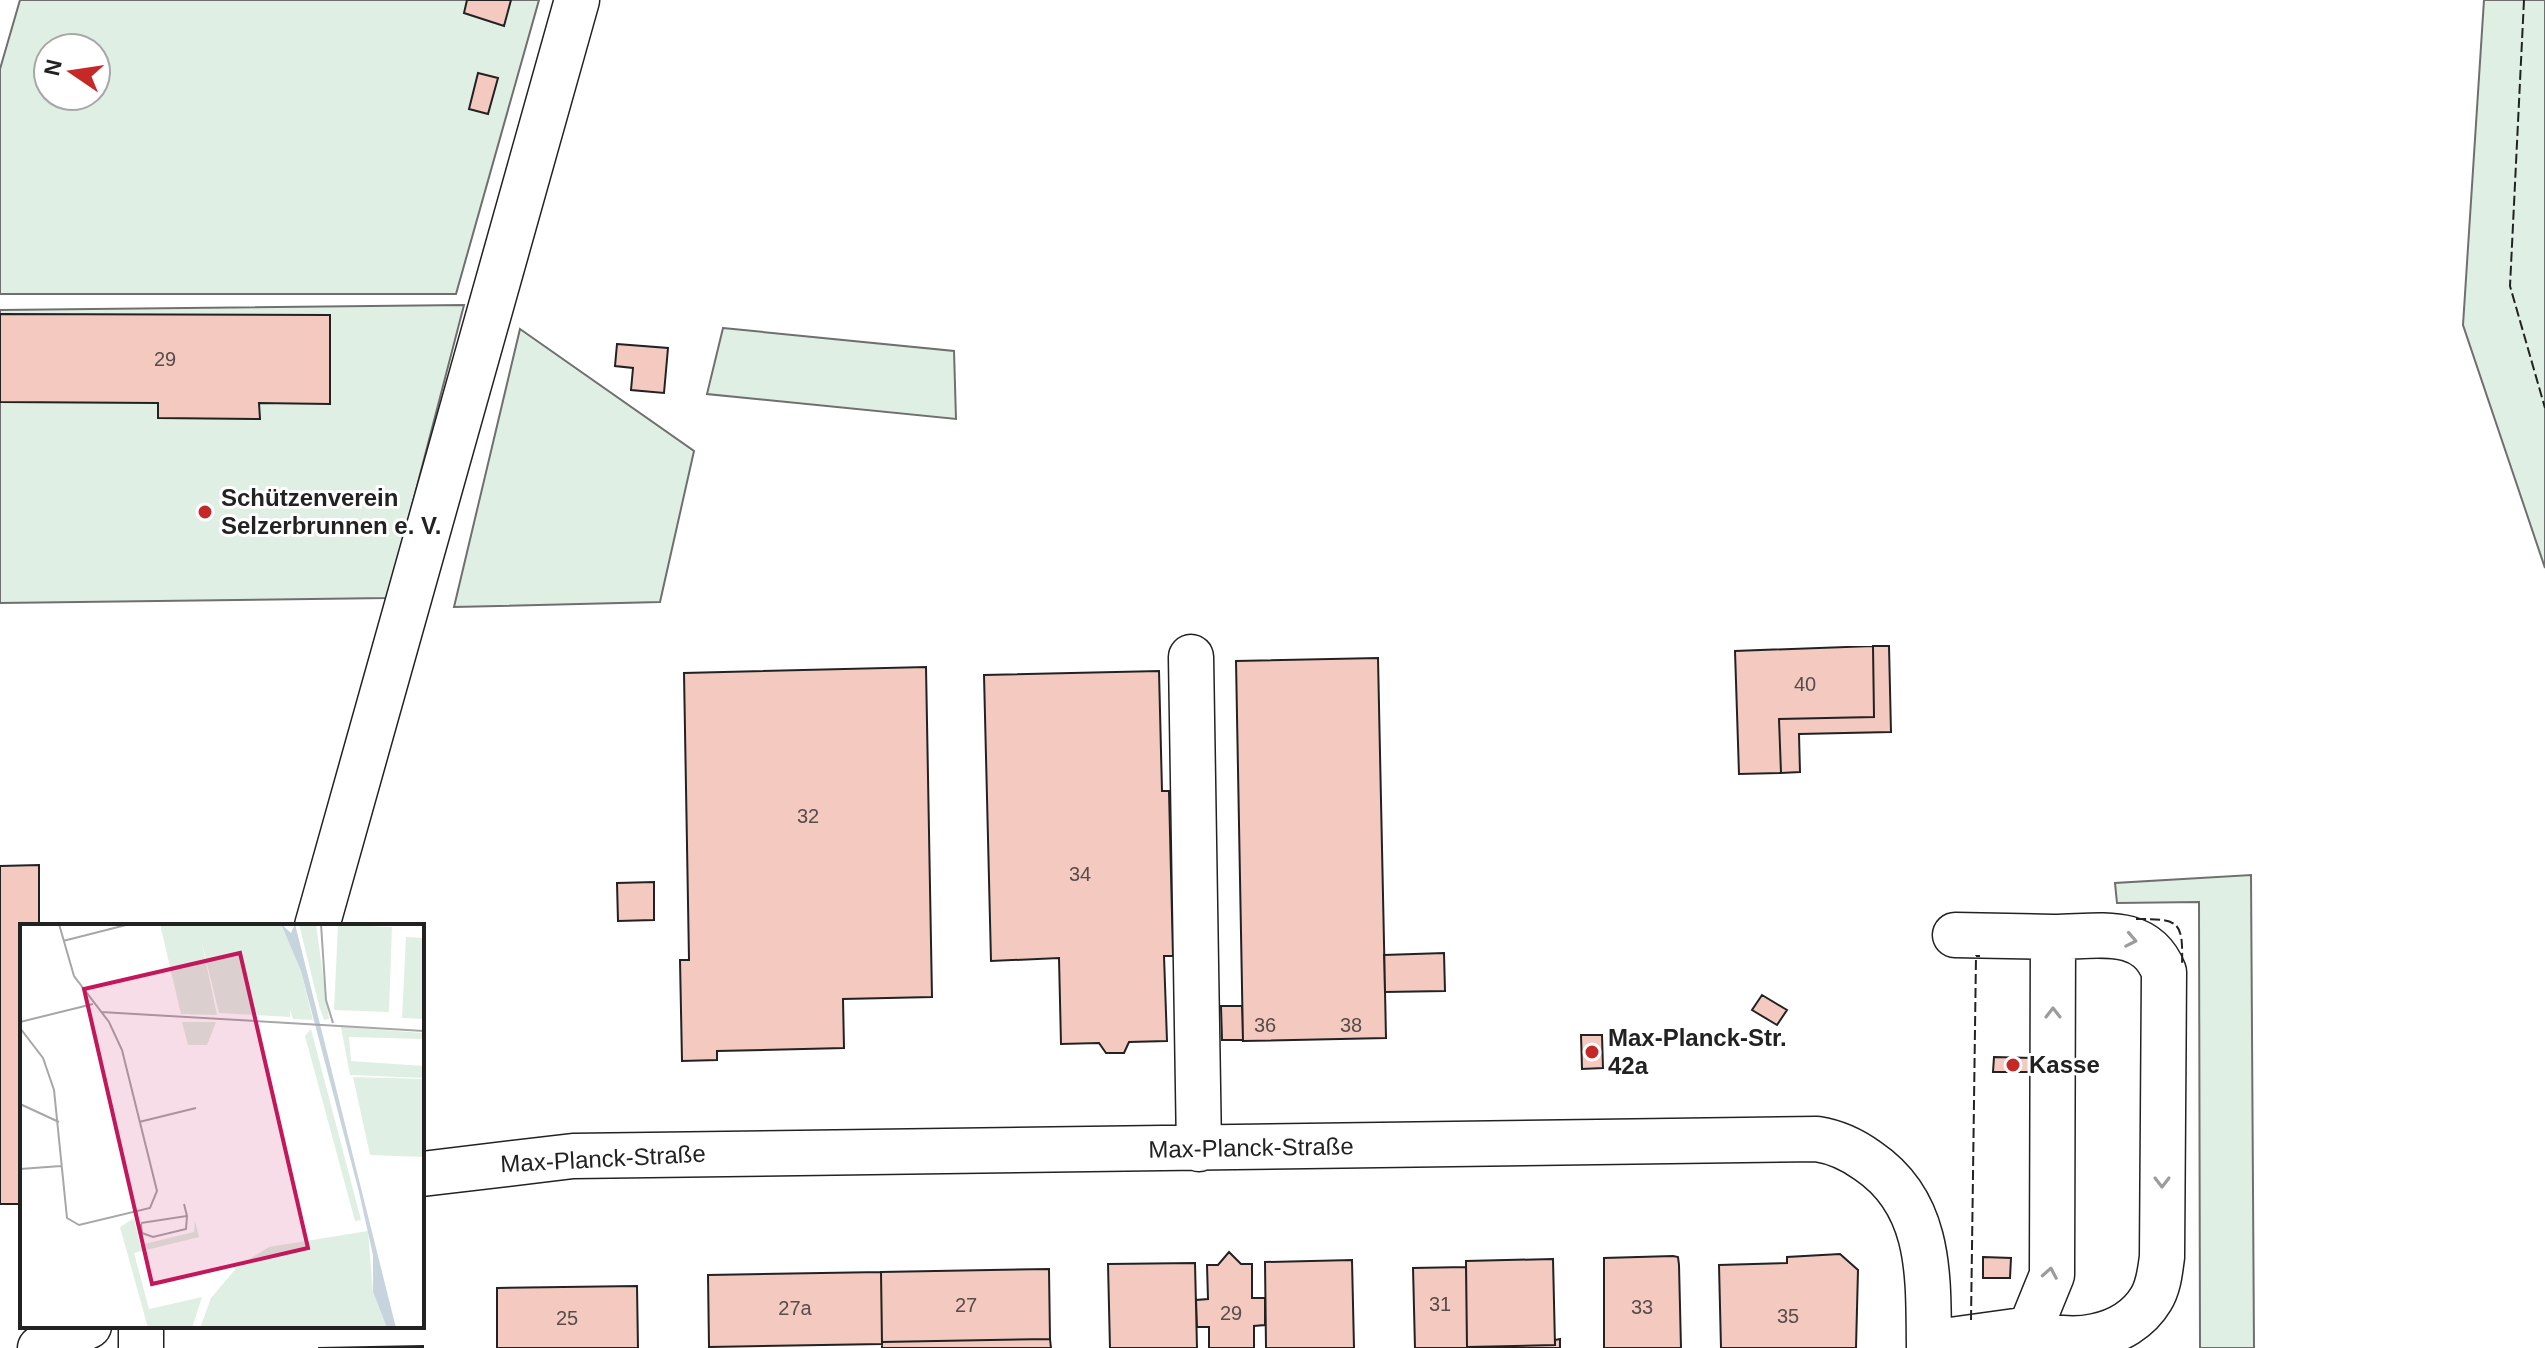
<svg xmlns="http://www.w3.org/2000/svg" width="2545" height="1348" viewBox="0 0 2545 1348" font-family="Helvetica,sans-serif">
<style>
.green{fill:#e0efe3;stroke:#6f6f6f;stroke-width:2;fill-rule:evenodd}
.building{fill:#f3c9c0;stroke:#222;stroke-width:2}
.lines{fill:none;stroke-linecap:round;stroke-linejoin:round}
.minor-casing{stroke:#222;stroke-width:47}
.minor{stroke:#fff;stroke-width:44}
.fence{stroke:#222;stroke-width:2;stroke-dasharray:10 4;stroke-linecap:butt}
.oneway{stroke:#9c9c9c}
.poi-dot{fill:#c62828;stroke:#fff;stroke-width:3}
.labels{text-anchor:middle;stroke-width:6;stroke-linejoin:round;paint-order:stroke}
.number-label{font-size:20px;fill:#564c4a}
.poi-label{font-size:24px;font-weight:bold;fill:#222;stroke:#fff;text-anchor:start}
.street-label{font-size:24px;fill:#222;stroke:#fff}
.inset-road{fill:none;stroke:#a7a7a7;stroke-width:2}
.view{fill:#c2185b;fill-opacity:0.15;stroke:#c2185b;stroke-width:4}
.inset-edge{fill:none;stroke:#222;stroke-width:4}
</style>
<rect width="100%" height="100%" fill="#fff"/>
<path class="green" d="M20,0H539L456,294H0V69ZM48,48H96V96H48Z
M2484,0H2545V568L2463,325Z
M464,305L388,598L0,603V310Z
M723,328L954,351L956,419L707,394Z
M520,329L694,451L660,602L454,607Z
M2251,875L2254,1348H2200L2199,902L2117,903L2115,883Z"/>
<path class="building" d="M467,0H511L504,26L464,13Z
M478,73L498,78L488,114L469,109Z
M0,314L330,315V404L259,403L260,419L158,418V403L0,402Z
M617,344L668,348L664,393L631,390L633,368L615,366Z
M1873,646H1889L1891,732L1799,734L1800,772L1781,773L1779,719L1874,717Z
M1873,646L1874,717L1779,719L1781,773L1739,774L1735,651Z
M1378,658L1386,1038L1243,1041L1236,661Z
M926,667L932,997L843,999L844,1048L717,1051V1060L682,1061L680,960H689L684,673Z
M1159,671L1162,791H1169L1173,956H1164L1167,1041L1129,1042L1124,1053H1106L1099,1043L1061,1044L1059,958L991,961L984,675Z
M39,865V926H22V1204H0V866Z
M654,882V920L618,921L617,883Z
M1444,953L1445,991L1385,992L1384,955Z
M1762,995L1787,1010L1777,1025L1752,1010Z
M1221,1006H1242L1243,1040H1222Z
M1581,1035H1602L1603,1068L1582,1069Z
M1994,1057L2032,1058V1072H1993Z
M1229,1252L1241,1264H1252V1298H1265V1325L1254,1326V1348H1209V1327H1197L1196,1300L1208,1299L1207,1265H1218Z
M1840,1254L1858,1270L1856,1348H1721L1719,1265L1787,1263V1257Z
M1673,1256L1678,1257L1679,1265L1681,1348H1604V1258Z
M1983,1257L2011,1258L2010,1278H1983Z
M1553,1259L1555,1345L1467,1347L1466,1261Z
M1352,1260L1354,1348H1266L1265,1262Z
M1195,1263L1197,1348H1110L1108,1264Z
M1466,1267L1467,1347L1555,1345V1340L1560,1339V1348H1415L1413,1268Z
M1049,1269L1050,1339L882,1342L881,1272Z
M881,1272L882,1344L709,1347L708,1275Z
M637,1286L638,1348H497V1288Z
M1050,1339L1051,1348H882V1342Z
M423,1346V1348H318Z"/>
<g class="lines">
<defs>
<path id="minor" d="M1191,657L1199,1149
M317,926L577,0
M422,1174L573,1156L1817,1139C1836,1142 1853,1150 1868,1161C1933,1205 1928,1279 1929,1348
M141,1326V1348
M2030,1329C2067,1348 2127,1339 2151,1299C2159,1286 2160,1271 2162,1257L2164,972C2145,924 2097,937 2053,937
M1929,1343L2030,1329L2052,1275L2053,937L1955,935
M40,1348L89,1326"/>
</defs>
<use href="#minor" class="minor-casing"/>
<use href="#minor" class="minor"/>
<path class="fence" d="M2524,0L2510,286L2545,408
M2136,919C2181,919 2183,921 2182,967
M1971,1320L1976,956H1980"/>
</g>
<defs><path id="oneway-chevron" d="M-2-3.5L2.5 0L-2 3.5" fill="none" stroke-width="1.6" stroke-linecap="round" stroke-linejoin="round" transform="scale(2)"/></defs>
<g class="oneway">
<use href="#oneway-chevron" transform="translate(2131 940) rotate(11)"/>
<use href="#oneway-chevron" transform="translate(2053 1013) rotate(-90)"/>
<use href="#oneway-chevron" transform="translate(2162 1182) rotate(90)"/>
<use href="#oneway-chevron" transform="translate(2050 1273) rotate(-80)"/>
</g>
<g class="poi-dot">
<circle cx="205" cy="512" r="8"/>
<circle cx="1592" cy="1052" r="8"/>
<circle cx="2013" cy="1065" r="8"/>
</g>
<g class="labels">
<g class="number-label">
<text x="165" y="366">29</text>
<text x="1805" y="691">40</text>
<text x="808" y="823">32</text>
<text x="1080" y="881">34</text>
<text x="1265" y="1032">36</text>
<text x="1351" y="1032">38</text>
<text x="1440" y="1311">31</text>
<text x="966" y="1312">27</text>
<text x="1642" y="1314">33</text>
<text x="795" y="1315">27a</text>
<text x="1231" y="1320">29</text>
<text x="1788" y="1323">35</text>
<text x="567" y="1325">25</text>
</g>
<g class="poi-label">
<text x="221" y="506">Schützenverein<tspan x="221" dy="28">Selzerbrunnen e. V.</tspan></text>
<text x="1608" y="1046">Max-Planck-Str.<tspan x="1608" dy="28">42a</tspan></text>
<text x="2029" y="1073">Kasse</text>
</g>
<g class="street-label">
<text transform="translate(1251 1148) rotate(-1)" y="8">Max-Planck-Straße</text>
<text transform="translate(603 1159) rotate(-3)" y="8">Max-Planck-Straße</text>
</g>
</g>
<g transform="translate(20 924)">
<rect width="404" height="404" fill="#fff"/>
<path d="M140,0H261L281,47L293,96L273,95L270,86V93L199,89L181,15L197,91L161,90ZM279,0H296L309,95L304,96L299,82ZM318,1L372,3L369,88L314,86ZM386,13L404,14V95L382,94ZM162,98H196L187,121H168ZM321,103L404,109V115L329,113L331,137L404,142V154L330,151ZM291,105L341,296L335,297L285,112ZM333,153L404,155V233L350,231ZM114,294L120,321L174,308L175,297L179,313L114,329L129,385L182,373L172,404H128L100,303ZM348,307L353,368L367,404H180L191,374L218,342L249,323Z" fill="#e0efe3"/>
<path d="M261,0L271,9L275,0L376,404H367L353,368V331L339,268L281,47Z" fill="#c7d3dd"/>
<path class="inset-road" d="M301,0L306,76L313,99M43,17L110,0M81,88L404,107M0,98L73,80M0,104L23,134L34,166L47,294L59,301L130,284L137,267L102,126L89,98L54,52L39,0M0,180L39,198M119,198L176,184M0,245L41,242M121,299L167,292L164,280M121,300L122,309L133,313L166,305L167,292"/>
<path class="view" d="M220,29L288,324L132,360L64,65Z"/>
<rect width="404" height="404" class="inset-edge"/>
</g>
<g transform="translate(72 72) rotate(283)"><circle r="38" fill="#ffffff" stroke="#a7a7a7" stroke-width="2"/>
<path d="M0-6L14 30L0 20L-14 30Z" fill="#c62828"/>
<text y="-12" font-size="22" font-weight="bold" text-anchor="middle" fill="#222222">N</text>
</g>
</svg>
